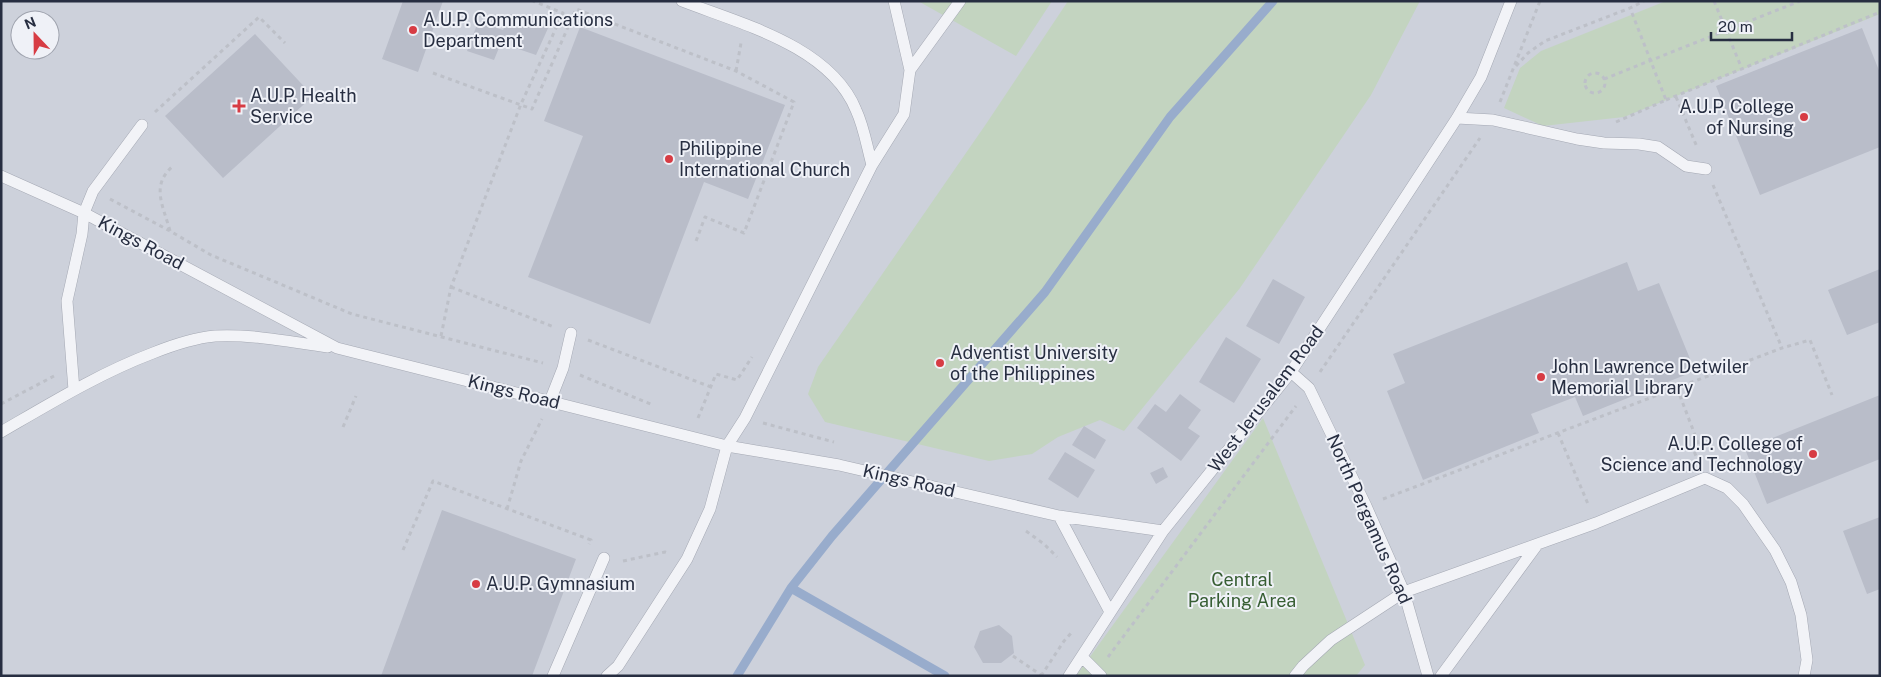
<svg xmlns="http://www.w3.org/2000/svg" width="1881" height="677" viewBox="0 0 1881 677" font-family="'Public Sans',sans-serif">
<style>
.built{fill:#cdd1db;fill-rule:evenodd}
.green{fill:#c3d4c0}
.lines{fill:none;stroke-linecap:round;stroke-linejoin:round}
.stream{stroke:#98accc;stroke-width:9}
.building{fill:#b9bdc9}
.lane-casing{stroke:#a4a8b3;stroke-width:12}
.path{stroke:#bdc0c8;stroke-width:3;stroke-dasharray:4 4;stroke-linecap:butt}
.lane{stroke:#f2f3f7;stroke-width:11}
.poi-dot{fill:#d73c44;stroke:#eff1f7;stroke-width:2}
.labels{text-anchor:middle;stroke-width:4;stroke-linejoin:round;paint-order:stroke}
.poi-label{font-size:18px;fill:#272e41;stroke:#eff1f7;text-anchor:start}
.street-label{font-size:18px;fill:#272e41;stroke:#eff1f7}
.park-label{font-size:18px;fill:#375e33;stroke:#eff1f7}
</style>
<rect width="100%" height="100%" fill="#dfe2e9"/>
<path class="built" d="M1,1H1880V676H1ZM20,20H50V50H20Z"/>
<path class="green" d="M918,1H1052L1016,56Z
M1068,1H1420L1371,95L1240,288L1124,431L1100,420L1058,437L1032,454L989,461L825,422L808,394L818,367L986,124Z
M1666,1H1880V14L1624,117L1543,126L1504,108L1520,68L1541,51Z
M1263,418L1365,665L1356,676H1076Z"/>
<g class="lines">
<path class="stream" d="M791,588L945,676
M737,676L791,588L832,536L1045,292L1170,117L1273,1"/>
</g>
<path class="building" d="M403,1H443L418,72L382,59Z
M511,14L549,26L536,55L501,43L494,60L467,51L478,22L503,30Z
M580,27L785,105L748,199L704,182L650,324L528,277L583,136L544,121Z
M1862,28L1880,73V147L1760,195L1716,86Z
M255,34L313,96L223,178L165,116Z
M1627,262L1638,291L1659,283L1695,371L1583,416L1575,397L1531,414L1539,433L1423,480L1387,391L1405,383L1393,354Z
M1880,269V322L1847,335L1828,290Z
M1273,279L1305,297L1279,344L1246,326Z
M1226,337L1261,359L1234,403L1199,382Z
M1180,394L1201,410L1188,428L1200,436L1181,461L1137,428L1155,404L1166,412Z
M1880,395V459L1767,504L1745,449Z
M1084,426L1106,440L1095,459L1072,445Z
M1065,452L1095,470L1078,498L1048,479Z
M1163,467L1168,477L1156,484L1150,473Z
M442,510L576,559L532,676H381Z
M1880,517V589L1867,594L1843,531Z
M999,625L1012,636L1014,653L1001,663H983L974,647L980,631Z"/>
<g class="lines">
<defs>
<path id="lane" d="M682,1C741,24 830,46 856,110C864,127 867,147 872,165
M910,70L960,1
M1457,118L1493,120L1577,139L1604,143L1639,144L1658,147L1686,166L1706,169
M1,176L84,213L337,348L727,446L839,465L1059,516L1163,531
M1291,372L1309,388L1366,506L1404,592L1428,676
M74,390L67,301L82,234L84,213L93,191L142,125
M550,401L563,368L571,333
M1,432C51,403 100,373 153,353C173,345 193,338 215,336C253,334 290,342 328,347
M1059,516L1110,612
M1082,657L1101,676
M553,676L604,558
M607,676L618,666L687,559L710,509L727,446L745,418L872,165L904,114L910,70L894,1
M1069,676L1163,531L1291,372L1457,118L1481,77L1511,1
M1295,676L1303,666L1331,640L1404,592L1596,523L1705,478L1727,488L1743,504L1775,550L1791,582L1801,615L1807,660L1804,676
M1441,676L1537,545"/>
</defs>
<use href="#lane" class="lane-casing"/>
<path class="path" d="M1714,1L1742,69
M1516,66L1528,53L1545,41L1630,8
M736,71L741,43
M433,73L532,109L576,9L736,71L794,102L744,233L705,217L695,244
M1585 83a10 10 0 1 1 20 0a10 10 0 1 1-20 0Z
M1604,79L1800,1
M1676,97L1697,147
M1666,100L1880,12
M1500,102L1540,1
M155,112L259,17L285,43
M1616,122L1666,100L1630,8L1644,1
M1713,185L1782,348
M110,199L170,231L211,255L352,314L543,363
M170,231C163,205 150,185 174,165
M451,287L554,327
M441,336L451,287L521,104L563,13L533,1
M588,340L711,387
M1320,372L1480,138
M580,375L653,405
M1677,388L1700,448L1694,451L1698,461
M1,404L54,376
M698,418L716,374L737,380L752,357
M763,423L834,442
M343,427L356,396
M1558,433L1588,504
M1383,499L1782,348L1810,340L1832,395
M507,509L521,461L542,419
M1026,531L1044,544L1057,557
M403,550L433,481L591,540L589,544
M623,561L665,552L668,553
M1013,656L1041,675
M1108,657L1296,406
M1041,676L1064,641L1072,632"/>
<use href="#lane" class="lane"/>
</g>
<g class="poi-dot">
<circle cx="413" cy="30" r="5"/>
<path d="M236.5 98.5h5v5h5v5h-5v5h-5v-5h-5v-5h5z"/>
<circle cx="1804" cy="117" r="5"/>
<circle cx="669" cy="159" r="5"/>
<circle cx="940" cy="363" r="5"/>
<circle cx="1541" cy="377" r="5"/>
<circle cx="1813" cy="454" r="5"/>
<circle cx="476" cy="584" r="5"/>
</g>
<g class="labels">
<g class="poi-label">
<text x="423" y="26">A.U.P. Communications<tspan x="423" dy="21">Department</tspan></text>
<text x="250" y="102">A.U.P. Health<tspan x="250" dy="21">Service</tspan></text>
<text x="1794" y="113" text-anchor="end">A.U.P. College<tspan x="1794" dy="21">of Nursing</tspan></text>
<text x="679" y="155">Philippine<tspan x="679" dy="21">International Church</tspan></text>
<text x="950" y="359">Adventist University<tspan x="950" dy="21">of the Philippines</tspan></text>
<text x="1551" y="373">John Lawrence Detwiler<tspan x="1551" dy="21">Memorial Library</tspan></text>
<text x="1803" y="450" text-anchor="end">A.U.P. College of<tspan x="1803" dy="21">Science and Technology</tspan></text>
<text x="486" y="590">A.U.P. Gymnasium</text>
</g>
<g class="street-label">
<text transform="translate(141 243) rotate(28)" y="6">Kings Road</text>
<text transform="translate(514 392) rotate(14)" y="6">Kings Road</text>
<text transform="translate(1266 399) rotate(-53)" y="6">West Jerusalem Road</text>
<text transform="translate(909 481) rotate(13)" y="6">Kings Road</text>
<text transform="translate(1369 519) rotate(66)" y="6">North Pergamus Road</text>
</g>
<g class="park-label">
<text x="1242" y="586">Central<tspan x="1242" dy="21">Parking Area</tspan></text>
</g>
</g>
<rect width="1881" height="677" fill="none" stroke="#272e41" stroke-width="5"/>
<g transform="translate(35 35) rotate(338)"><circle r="24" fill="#eff1f7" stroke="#9fa3ae"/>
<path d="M0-4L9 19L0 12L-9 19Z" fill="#d73c44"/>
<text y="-8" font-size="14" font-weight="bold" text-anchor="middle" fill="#272e41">N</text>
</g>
<path d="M1711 32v8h81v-8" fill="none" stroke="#272e41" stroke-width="2.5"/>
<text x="1718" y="32" font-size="15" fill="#272e41" stroke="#eff1f7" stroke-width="4" paint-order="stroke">20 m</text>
</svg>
